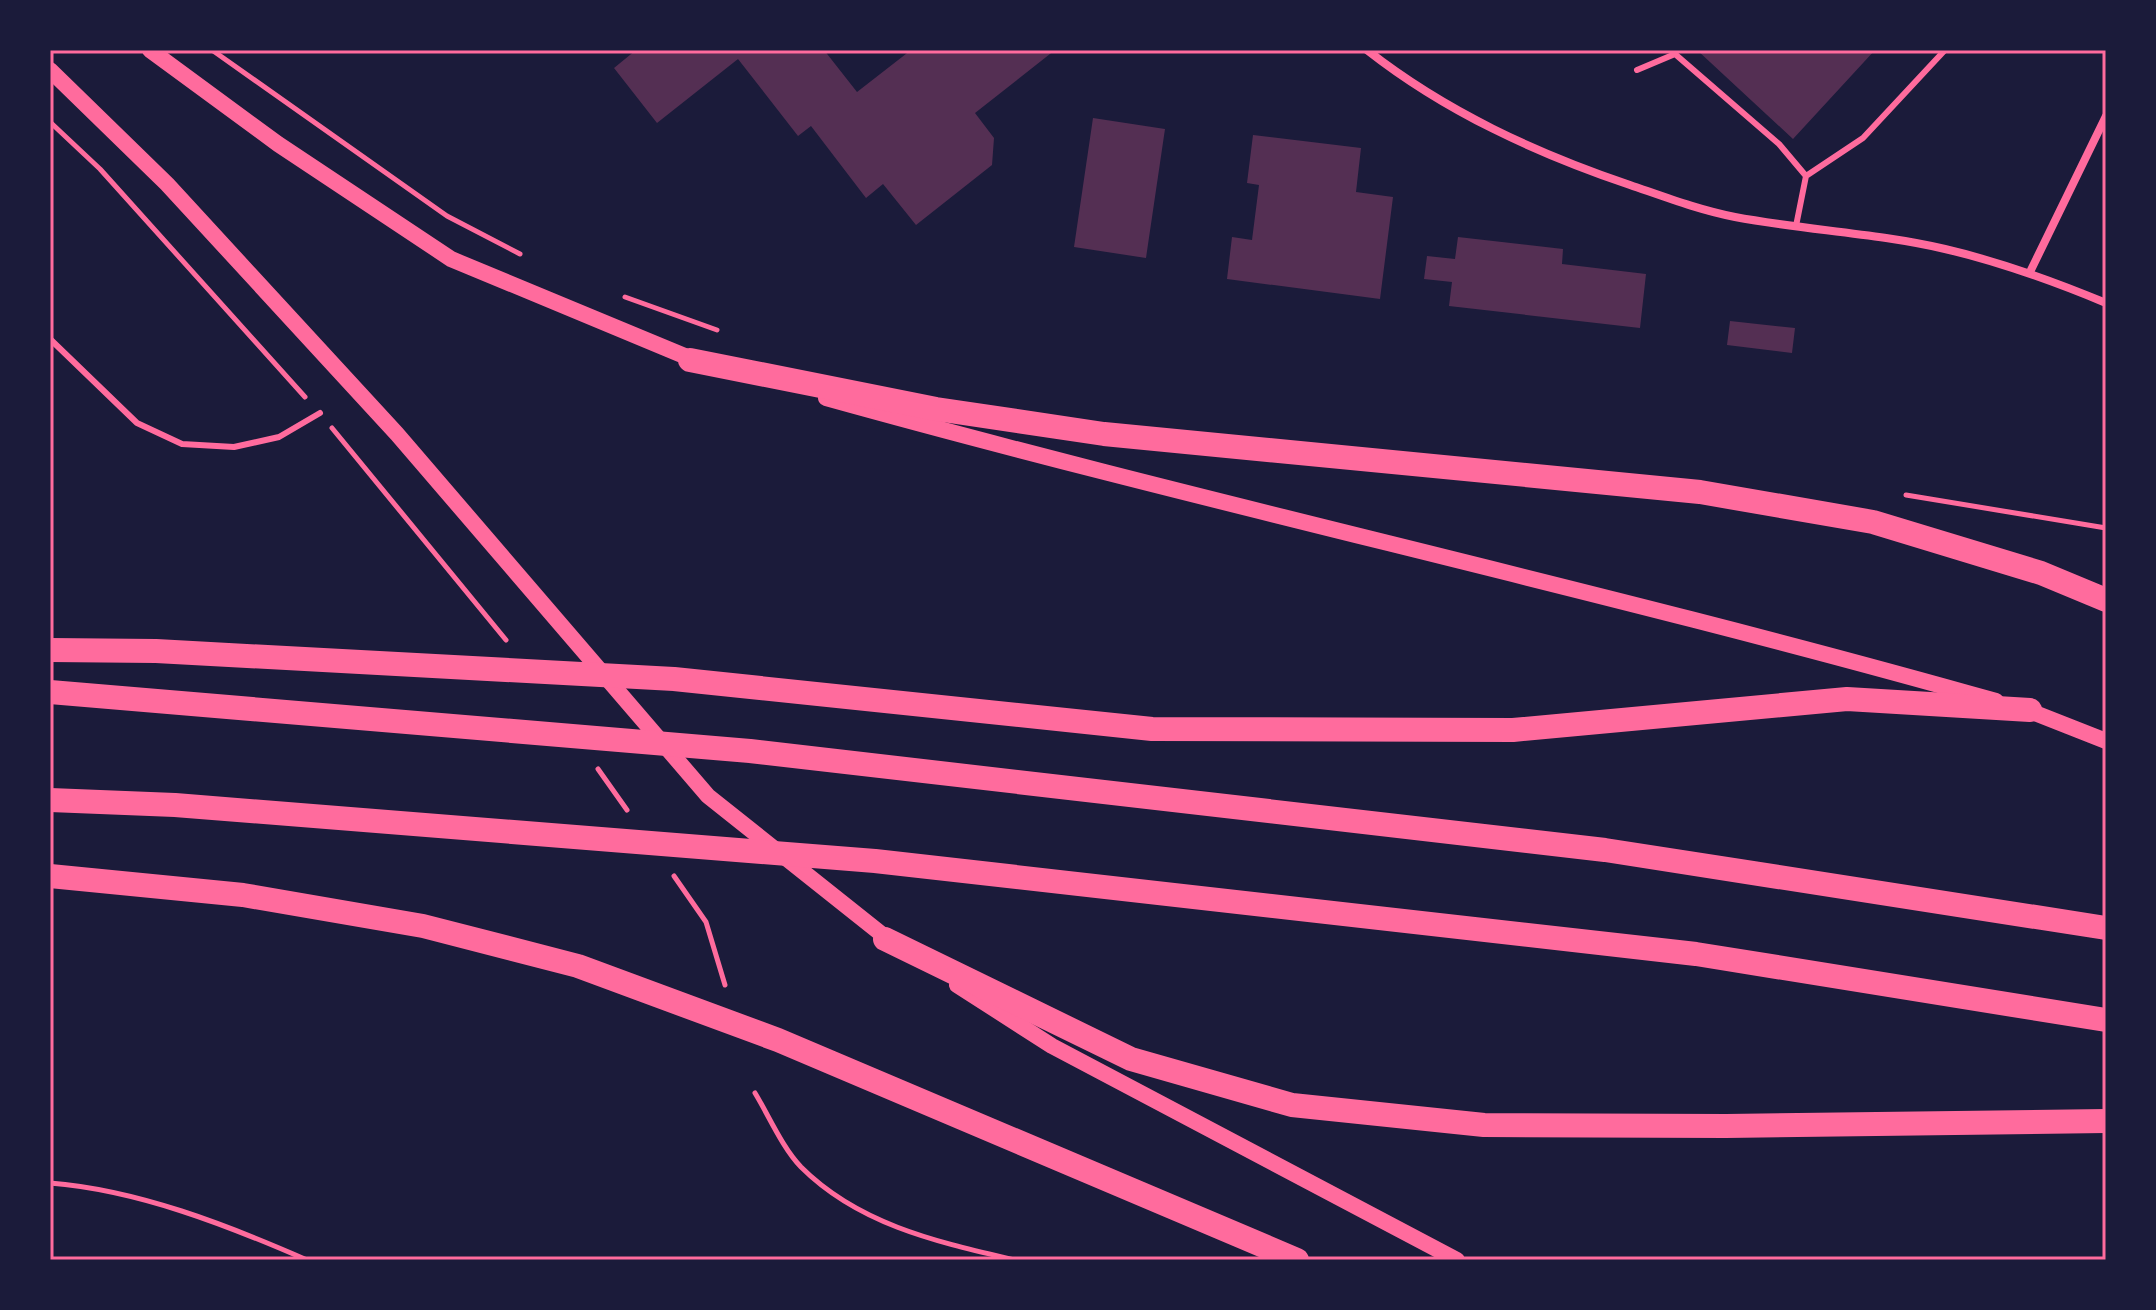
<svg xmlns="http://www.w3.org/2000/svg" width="2156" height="1310" viewBox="0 0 2156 1310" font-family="'Noto Serif',serif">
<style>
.building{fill:#542f53}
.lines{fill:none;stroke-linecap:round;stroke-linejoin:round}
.path{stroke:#ff6b9d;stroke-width:5}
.service{stroke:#ff6b9d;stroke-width:6}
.minor{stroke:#ff6b9d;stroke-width:8}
.secondary{stroke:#ff6b9d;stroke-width:16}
.motorway{stroke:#ff6b9d;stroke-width:24}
.neatline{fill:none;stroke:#ff6b9d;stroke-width:3}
</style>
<rect width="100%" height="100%" fill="#1b1b3a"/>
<path class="building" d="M636,50H824L857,92L911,50H1055L975,113L994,138L992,165L916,225L883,184L866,198L811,126L798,136L738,59L657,123L614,68Z
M1697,50H1875L1793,139Z
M1093,118L1165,129L1146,258L1074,247Z
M1253,135L1361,148L1356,192L1393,197L1380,299L1227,279L1232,237L1252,240L1259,185L1247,183Z
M1458,237L1563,249L1562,264L1646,274L1640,328L1449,306L1452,282L1424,279L1427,256L1455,259Z
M1730,321L1795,328L1792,353L1727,345Z"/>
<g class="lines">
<path class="path" d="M212,50L447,216L520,254
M50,122L100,169L305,397
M625,297L717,330
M332,428L506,640
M1906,495L2106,528
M598,769L627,810
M674,876L706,922L725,985
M755,1093C769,1116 782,1147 801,1167C859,1225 938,1242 1015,1260
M50,1183C138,1190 227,1225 307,1260"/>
<path class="service" d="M1637,70L1675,54L1779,144L1806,176
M1796,226L1806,176L1863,138L1945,50
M50,339L137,423L182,444L234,447L279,437L320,413"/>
<path class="minor" d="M1367,50C1446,112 1536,153 1630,185C1665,197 1699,210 1735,217C1804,230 1876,233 1945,249C2001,262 2053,281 2106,303
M2030,272L2106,116"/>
<path class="secondary" d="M150,50L278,144L451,259L699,362
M50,70L167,184L397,434L708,796L894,944
M826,398C1214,506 1608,591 1996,701
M2022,708L2106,741
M957,985L1052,1046L1457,1260"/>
<path class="motorway" d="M690,360L936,409L1104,434L1700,492L1873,522L2041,573L2106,600
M50,650L156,651L674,679L1152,729L1513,730L1847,699L2030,710
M50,692L750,751L1605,850L2106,928
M50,800L175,805L875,861L1696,954L2106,1020
M50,876L243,895L423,926L578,966L778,1040L1297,1260
M885,939L1131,1059L1292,1105L1484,1125L1726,1126L2106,1121"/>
</g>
<rect width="2156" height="1310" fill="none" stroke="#1b1b3a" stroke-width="104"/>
<rect x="52" y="52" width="2052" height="1206" class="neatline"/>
</svg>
